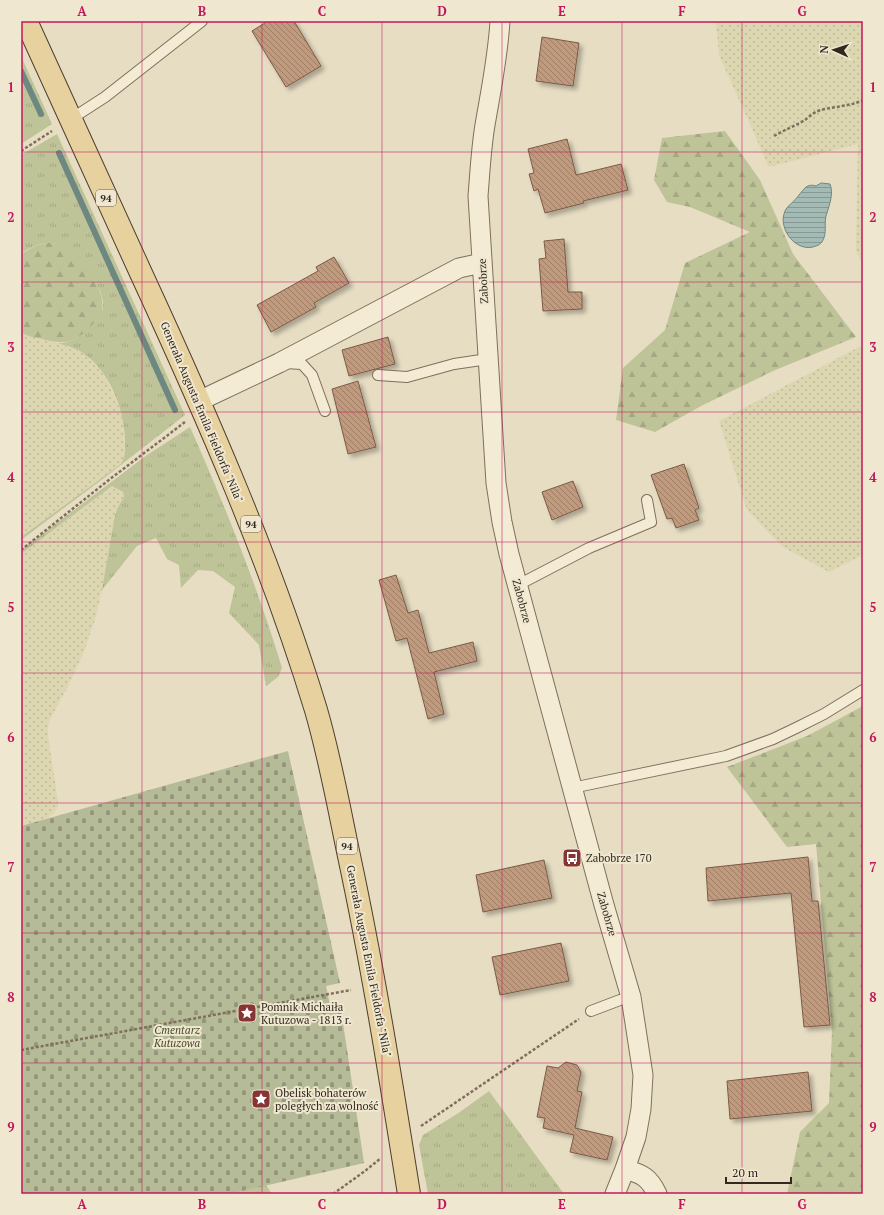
<svg xmlns="http://www.w3.org/2000/svg" width="884" height="1215" viewBox="0 0 884 1215" font-family="'PT Serif',serif">
<style>
.farmland{fill:url(#farmland-dots)}
.grass{fill:url(#grass-tufts)}
.forest{fill:url(#forest-firs)}
.cemetery{fill:url(#cemetery-stones)}
.water{fill:url(#water-rules);stroke:#6d8781}
.lines{fill:none;stroke-linecap:round;stroke-linejoin:round}
.stream{stroke:#6d8781;stroke-width:6}
.building{fill:url(#building-back-hatch);stroke:#7b5b45;filter:url(#shadow)}
.service-casing{stroke:#7f6f5c;stroke-width:12}
.minor-casing{stroke:#7f6f5c;stroke-width:21}
.primary-casing{stroke:#4d3e30;stroke-width:24}
.path{stroke:#7f6f5c;stroke-width:2.5;stroke-dasharray:3 2;stroke-linecap:butt}
.service{stroke:#f4ebd5;stroke-width:10}
.minor{stroke:#f4ebd5;stroke-width:19}
.primary{stroke:#e6d19f;stroke-width:22}
.grid{fill:none;stroke:#c2185b;stroke-width:1;stroke-opacity:0.55}
.labels{text-anchor:middle;stroke-width:4;stroke-linejoin:round;paint-order:stroke}
.shield{fill:#f0e7d1;stroke:#6a6154;stroke-width:1}
.shield-label{font-size:10px;font-weight:bold;fill:#31281e}
.street-label{font-size:11px;fill:#31281e;stroke:#f0e7d1}
.poi-label{font-size:11px;fill:#31281e;stroke:#f0e7d1;text-anchor:start}
.park-label{font-size:11px;font-style:italic;fill:#424b27;stroke:#f0e7d1}
.neatline{fill:none;stroke:#c2185b;stroke-width:1.5}
.grid-label{font-size:13px;text-anchor:middle;font-weight:bold;fill:#c2185b}
</style>
<defs>
<pattern id="farmland-dots" width="8" height="8" patternUnits="userSpaceOnUse"><rect width="8" height="8" fill="#dcd6b1"/><path d="M2 2h.1M6 6h.1" fill="none" stroke="#bdb898" stroke-width="1.8" stroke-linecap="round"/></pattern>
<pattern id="grass-tufts" width="24" height="20" patternUnits="userSpaceOnUse"><rect width="24" height="20" fill="#bec498"/><path d="M3 7l-1-3M5 7V3M7 7l1-3M15 17l-1-3M17 17v-4M19 17l1-3" fill="none" stroke="#a4a883"/></pattern>
<pattern id="forest-firs" width="22" height="20" patternUnits="userSpaceOnUse"><rect width="22" height="20" fill="#bec498"/><path d="M5 1l3.5 6h-7zM16 11l3.5 6h-7z" fill="#a4a883"/></pattern>
<pattern id="cemetery-stones" width="16" height="16" patternUnits="userSpaceOnUse"><rect width="16" height="16" fill="#b5ba97"/><path d="M2 7V4a2 2 0 0 1 4 0v3zM10 15v-3a2 2 0 0 1 4 0v3z" fill="#94977b"/></pattern>
<pattern id="water-rules" width="6" height="5" patternUnits="userSpaceOnUse"><rect width="6" height="5" fill="#a4bbb5"/><path d="M0 2.5h6" fill="none" stroke="#869893"/></pattern>
<pattern id="building-back-hatch" width="6" height="6" patternUnits="userSpaceOnUse"><rect width="6" height="6" fill="#c19a7d"/><path d="M-1 5l2 2M0 0l6 6M5-1l2 2" fill="none" stroke="#9d7e66"/></pattern>
<filter id="shadow"><feDropShadow dx="3.5" dy="3.5" stdDeviation="2" flood-color="#0004"/></filter>
</defs>
<rect width="100%" height="100%" fill="#e7ddc3"/>
<path class="farmland" d="M716,21H863V265L856,251L858,144L769,167L719,55Z
M21,333L76,349L86,355L99,368L108,382L119,407L123,421L125,450V456L121,464L21,537Z
M863,345V555L829,572L783,547L747,510L719,421Z
M112,486L123,492L124,497L117,509L114,520L102,590L95,620L83,654L68,686L53,714L49,722L48,731V736L58,801V806L55,812L48,818L21,826V554Z"/>
<path class="grass" d="M21,56L52,124L21,144Z
M57,134L185,415L108,475L21,540V537L121,464C126,456 125,449 125,440C124,410 111,375 87,356C78,348 67,346 56,343C67,344 79,339 86,330C91,325 98,318 102,311C110,294 77,247 58,244C44,241 32,246 21,254V155Z
M190,427C225,506 257,585 282,668L278,677L266,686L259,645L229,613L235,587L213,571L198,570L181,588L179,565L167,559L156,538L137,546L102,590L114,520L117,509L124,497L123,492L112,486L21,554V550L147,455Z
M489,1091L564,1194H428L419,1145L423,1135L457,1114Z"/>
<path class="forest" d="M725,131L760,180L793,254L856,337L773,371L701,406L655,432L616,420L623,368L665,330L685,263L750,232L690,207L667,202L654,180L662,138Z
M46,243C52,243 58,243 64,245C82,253 107,292 102,311C100,317 95,322 91,326C74,344 65,345 42,339C35,338 28,336 21,333V254L35,246Z
M863,706V1194H787L800,1132L829,1103L832,1032L816,844L787,847L727,767L807,736Z
M266,1185L272,1194H229Z"/>
<path class="cemetery" d="M288,751L340,983L326,986L330,1005L340,1003L364,1163L229,1194H21V826Z"/>
<path class="water" d="M821,183L830,184C834,194 829,206 826,216C824,224 827,233 823,240C822,243 819,245 816,246C797,254 777,229 785,211C787,206 795,201 799,195C804,189 807,183 816,186Z"/>
<g class="lines">
<path class="stream" d="M21,71L41,114
M59,153L175,410"/>
</g>
<path class="building" d="M268,21H294L321,66L286,87L252,31Z
M542,37L579,43L573,86L536,81Z
M567,139L576,175L621,164L628,190L583,201L584,203L545,213L538,189L534,191L529,174L534,173L528,149Z
M564,239L568,292H582V309L543,311L539,259L546,258L544,241Z
M334,257L349,283L314,303L316,307L271,332L257,305L318,271L316,267Z
M388,337L395,364L349,376L342,350Z
M358,381L376,447L348,454L332,389Z
M684,464L699,508L695,510L699,520L676,528L672,518L667,519L651,475Z
M573,481L583,507L552,520L542,492Z
M396,575L408,613L418,610L429,653L473,642L477,661L434,672L444,714L428,719L407,638L396,641L379,580Z
M808,857L812,901H818L830,1025L804,1027L791,893L708,901L706,868Z
M544,860L552,898L483,912L476,875Z
M561,943L569,981L500,995L492,957Z
M566,1062L577,1065L581,1072L577,1091L582,1092L575,1128L613,1137L607,1160L570,1152L574,1135L543,1128L545,1118L537,1117L547,1066L558,1068Z
M808,1072L812,1111L730,1119L727,1081Z"/>
<g class="lines">
<defs>
<path id="service" d="M71,119L105,97L202,21
M285,363L302,364L312,375L325,411
M378,375L407,377L454,364L488,359
M518,585L589,548L651,522L647,500
M572,788L726,756L773,739L796,728L824,714L863,690
M591,1011L620,1000L631,997"/>
<path id="minor" d="M500,21C498,56 491,90 485,125C481,149 480,172 478,196L496,483L502,522L509,554L604,905L631,997L643,1075L641,1109L636,1137L625,1169L615,1194
M199,401L279,363L459,268L482,263
M625,1169C642,1174 649,1177 657,1194"/>
<path id="primary" d="M26,21C64,104 102,188 140,271C206,414 270,559 316,710C330,758 339,808 349,856C373,968 391,1081 409,1194"/>
</defs>
<use href="#service" class="service-casing"/>
<use href="#minor" class="minor-casing"/>
<use href="#primary" class="primary-casing"/>
<path class="path" d="M774,136C784,130 795,126 805,120C809,117 813,113 818,111C833,106 849,107 863,100
M21,151L52,131
M21,550L110,479L185,422
M21,1050L351,990
M421,1126L579,1019
M333,1194L365,1171L381,1158"/>
<use href="#service" class="service"/>
<use href="#minor" class="minor"/>
<use href="#primary" class="primary"/>
</g>
<path class="grid" d="M142,21V1194M262,21V1194M382,21V1194M502,21V1194M622,21V1194M742,21V1194M21,152H863M21,282H863M21,412H863M21,542H863M21,673H863M21,803H863M21,933H863M21,1063H863"/>
<defs>
<symbol id="bus-square" viewBox="-11 -11 22 22"><rect x="-9" y="-9" width="18" height="18" rx="4" fill="#863434" stroke="#f0e7d1"/><path d="M-5-6H5V4H4V6H2V4H-2V6H-4V4H-5ZM-3.5-4V0h7V-4ZM-3.5 1.2v1.5H-2V1.2ZM2 1.2v1.5H3.5V1.2Z" fill="#fff"/></symbol>
<symbol id="sight-square" viewBox="-11 -11 22 22"><rect x="-9" y="-9" width="18" height="18" rx="4" fill="#863434" stroke="#f0e7d1"/><path d="M0-6L1.8-2.2L6-1.7L2.9 1.2L3.7 5.4L0 3.3L-3.7 5.4L-2.9 1.2L-6-1.7L-1.8-2.2Z" fill="#fff"/></symbol>
</defs>
<g fill-rule="evenodd">
<use href="#bus-square" x="561" y="847" width="22" height="22"/>
<use href="#sight-square" x="236" y="1002" width="22" height="22"/>
<use href="#sight-square" x="250" y="1088" width="22" height="22"/>
</g>
<g class="labels">
<g class="shield">
<rect x="96" y="190" width="20" height="16" rx="3"/>
<rect x="241" y="516" width="20" height="16" rx="3"/>
<rect x="337" y="838" width="20" height="16" rx="3"/>
</g>
<g class="shield-label">
<text x="106" y="202">94</text>
<text x="251" y="528">94</text>
<text x="347" y="850">94</text>
</g>
<g class="street-label">
<text transform="translate(483 281) rotate(-93)" y="4">Zabobrze</text>
<text transform="translate(202 412) rotate(67)" y="4">Generała Augusta Emila Fieldorfa "Nila"</text>
<text transform="translate(522 601) rotate(75)" y="4">Zabobrze</text>
<text transform="translate(607 914) rotate(74)" y="4">Zabobrze</text>
<text transform="translate(369 961) rotate(79)" y="4">Generała Augusta Emila Fieldorfa "Nila"</text>
</g>
<g class="poi-label">
<text x="586" y="862">Zabobrze 170</text>
<text x="261" y="1011">Pomnik Michaiła<tspan x="261" dy="13">Kutuzowa - 1813 r.</tspan></text>
<text x="275" y="1097">Obelisk bohaterów<tspan x="275" dy="13">poległych za wolność</tspan></text>
</g>
<g class="park-label">
<text x="177" y="1034">Cmentarz<tspan x="177" dy="13">Kutuzowa</tspan></text>
</g>
</g>
<rect width="884" height="1215" fill="none" stroke="#f0e7d1" stroke-width="44"/>
<g transform="translate(834 50) rotate(273)" stroke="#f0e7d1" stroke-width="3" paint-order="stroke">
<path d="M0-3L7 15L0 10L-7 15Z" fill="#31281e"/>
<text y="-6" font-size="11" font-weight="bold" text-anchor="middle" fill="#31281e">N</text>
</g>
<path d="M726 1177v6h65v-6" fill="none" stroke="#31281e" stroke-width="2"/>
<text x="732" y="1177" font-size="12" fill="#31281e" stroke="#f0e7d1" stroke-width="3" paint-order="stroke">20 m</text>
<rect x="22" y="22" width="840" height="1171" class="neatline"/>
<g class="grid-label">
<text x="82" y="16">A</text>
<text x="202" y="16">B</text>
<text x="322" y="16">C</text>
<text x="442" y="16">D</text>
<text x="562" y="16">E</text>
<text x="682" y="16">F</text>
<text x="802" y="16">G</text>
<text x="11" y="92">1</text>
<text x="873" y="92">1</text>
<text x="11" y="222">2</text>
<text x="873" y="222">2</text>
<text x="11" y="352">3</text>
<text x="873" y="352">3</text>
<text x="11" y="482">4</text>
<text x="873" y="482">4</text>
<text x="11" y="612">5</text>
<text x="873" y="612">5</text>
<text x="11" y="742">6</text>
<text x="873" y="742">6</text>
<text x="11" y="872">7</text>
<text x="873" y="872">7</text>
<text x="11" y="1002">8</text>
<text x="873" y="1002">8</text>
<text x="11" y="1132">9</text>
<text x="873" y="1132">9</text>
<text x="82" y="1209">A</text>
<text x="202" y="1209">B</text>
<text x="322" y="1209">C</text>
<text x="442" y="1209">D</text>
<text x="562" y="1209">E</text>
<text x="682" y="1209">F</text>
<text x="802" y="1209">G</text>
</g>
</svg>
